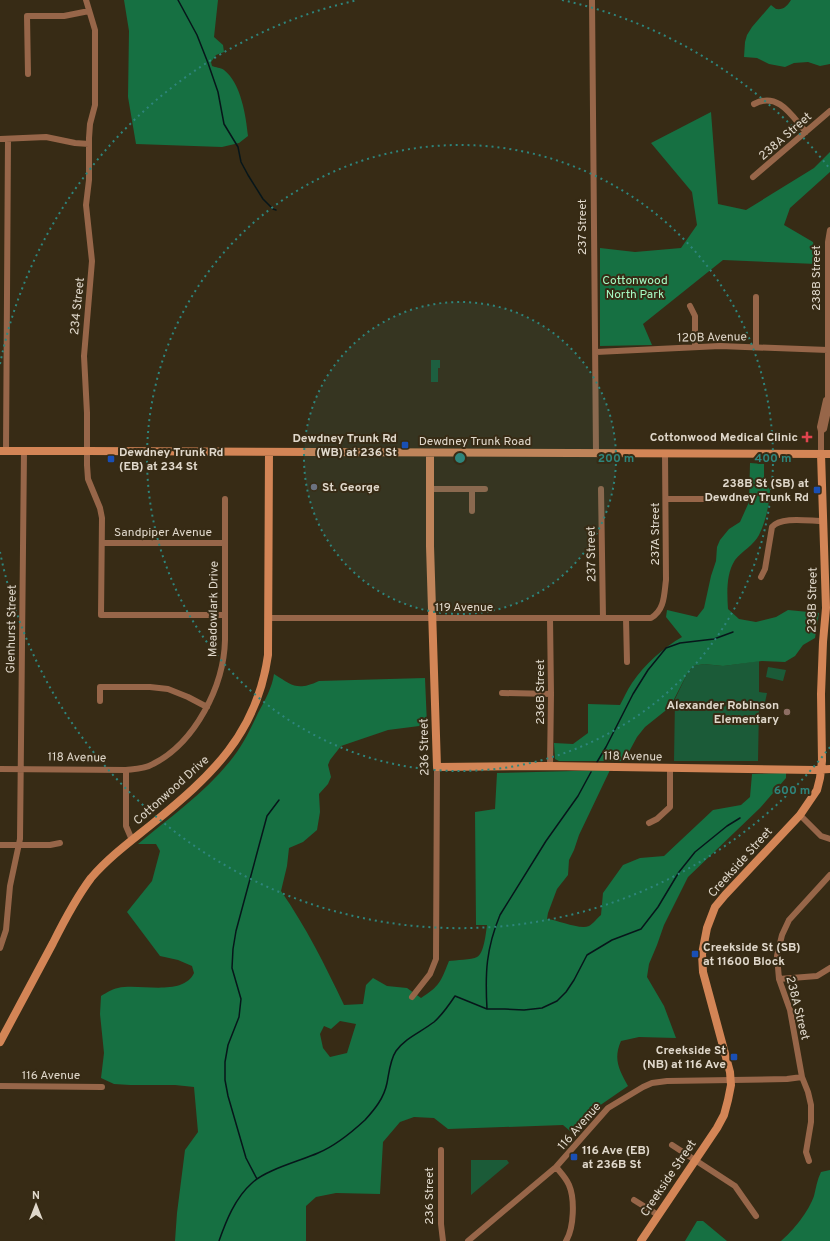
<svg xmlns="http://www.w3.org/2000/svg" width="830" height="1241" viewBox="0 0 830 1241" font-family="Overpass,sans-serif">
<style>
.green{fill:#1b5b38}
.forest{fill:#167042;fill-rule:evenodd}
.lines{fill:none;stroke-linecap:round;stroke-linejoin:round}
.stream{stroke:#07161a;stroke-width:1.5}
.street{stroke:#976649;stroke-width:6}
.secondary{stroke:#d38556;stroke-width:8}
.ring{fill:none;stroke:#2e857c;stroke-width:2;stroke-dasharray:2 4}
.health-dot{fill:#e0444e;stroke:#372b15;stroke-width:1.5}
.transit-dot{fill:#1a4fb4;stroke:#372b15;stroke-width:1.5}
.worship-dot{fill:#6b7280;stroke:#372b15;stroke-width:1.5}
.education-dot{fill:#8d6e63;stroke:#372b15;stroke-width:1.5}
.labels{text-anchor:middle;stroke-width:4;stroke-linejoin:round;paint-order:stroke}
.street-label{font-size:12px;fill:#e0d8cb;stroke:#372b15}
.park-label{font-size:12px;fill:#a6fbc4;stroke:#372b15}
.poi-label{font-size:12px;font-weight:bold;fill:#e0d8cb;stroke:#372b15;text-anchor:end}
.centre{fill:#2e857c;stroke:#372b15;stroke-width:2}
.ring-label{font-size:12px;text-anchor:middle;font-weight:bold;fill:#2e857c;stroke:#372b15;stroke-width:4;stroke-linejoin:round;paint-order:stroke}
</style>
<rect width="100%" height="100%" fill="#372b15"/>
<path class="green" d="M431,360H440V368H438V382H431Z
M759,661V692L767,693L764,707L759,706L758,761H674L675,699L687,674L693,666L704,664L723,666Z
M768,667L786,670L783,681L766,677Z
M471,1160H507L509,1163L471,1195Z"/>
<path class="forest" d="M124,0H218L214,37L223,45L224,52L216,55L211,62L212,66C216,68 220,67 224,70C241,83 246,116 248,136L239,143L222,147L136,144L128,97L129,31Z
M791,0H830V64L820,66L808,62L794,63L785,67L769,64L757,58L744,57L745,42L747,35L752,27L771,5L776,9C784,10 787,6 791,0Z
M711,112L718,204L746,210L814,168L830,152V172L790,208L784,225L813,242L817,264L723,260L643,324L652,345L600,346V248L635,252L681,248L697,225L692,192L651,143Z
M750,463L764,464V481L770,490C769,505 766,521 759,535C754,545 742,551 735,560C726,574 727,593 728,609L739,619L756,622L776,617L788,610L819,613L815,638L803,645L795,656L785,662L762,661L723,666L704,664L693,666L687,674L670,707L645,727L637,737L624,761H559L555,759L554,743L573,744L588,733V704L620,705C624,698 627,690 632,683C645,664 663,648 682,637L666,617L667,610L697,617L704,608L711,576L716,561L717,547L720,540L729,529L740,522L749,502Z
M274,674C293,686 297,691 319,681L425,678L427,725L388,730L341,746L330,760L328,765L331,777L328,784L319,794L320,812L317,830L303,842L289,848L287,866L281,891C306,927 325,965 344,1005L363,1004L366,985L373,978L387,986L407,988L421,998C440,986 441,981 449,961C455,960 472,960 477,957C484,954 486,932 487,925H476L475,812L495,809L497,773L610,770L579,835L574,850L569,860L568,875L557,889L548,913L547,919C558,920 580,930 589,926C593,924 597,918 601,915L603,893L623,865L640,858L664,856L713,810L741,805L750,797L752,774L786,773V778L760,808L688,877L664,925L657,945L649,964L647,977L664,1006L676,1038L639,1037L621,1041C613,1059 619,1070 628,1086L599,1106L576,1136L563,1125L448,1129L434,1118L414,1117L400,1122L383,1142L380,1194L336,1193L316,1197L306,1206V1241H175L177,1213L185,1150L198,1132L194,1087L175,1085H130L114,1084L101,1078L104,1053L100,1014L101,996C106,993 112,989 118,988C139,983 183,997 194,973L192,966L178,960L160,956L127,912L152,881L160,851L156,844H138C171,816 208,791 234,756C244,743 251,728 258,713C265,700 272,688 274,674ZM340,1021L356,1024L347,1053L330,1057L323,1048L320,1034L324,1026L331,1029Z
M830,1170V1241H781C793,1231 809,1211 814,1196C816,1188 817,1180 821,1172Z
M697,1221H703L727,1241H685Z"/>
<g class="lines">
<path class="stream" d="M178,0L197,35L208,63L218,92L224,124L238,147L241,162L248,175L263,199L273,209L276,210
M597,762L606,747L633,694L648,670L666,648L680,643L714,639L733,632
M487,1009C485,973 486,949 500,915L546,841L578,796L591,772
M257,1179L246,1158L228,1096L225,1080V1062L228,1045L239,1017L241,999L232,968L233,949L236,931L267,816L279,800
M219,1241C226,1221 235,1198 252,1183C265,1170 300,1161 318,1153C335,1146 352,1132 365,1120C375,1109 384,1098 387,1083C389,1073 390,1060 396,1051C405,1038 421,1032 434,1022C442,1015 449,1005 455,996L487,1009H505L524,1010L542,1008L557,1001L566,992L574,980L587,955L612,940L641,929L658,907L679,872L695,852L727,826L740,818"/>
<path class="street" d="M86,0L95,30V105L90,124L89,138V180L86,205L92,261L84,356L87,413V465L88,479L100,508L102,518L101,615H225
M592,0L596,453
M28,74L27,16H64L89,11
M754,104C778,91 792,116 806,132
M0,139L46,137L75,143L89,144
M753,177L830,111
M690,306L695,316V347
M756,347V297
M596,352L720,346L828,350
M821,431L824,429L830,402
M6,451L8,139
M821,454V431L820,427L826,400L828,399V242L830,230
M430,489H485
M601,489L603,618
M666,499H716
M472,511V489
M102,543H225
M761,577L765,569L772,527C781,516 809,521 823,521
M269,618H651C665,610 664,594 666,580L665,453
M626,618L627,662
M502,693L551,694
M100,701V687H150L168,689L188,697L207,707
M550,766L551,694L550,618
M0,769L126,770C135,769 145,769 153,764C195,743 224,686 225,640V499
M126,770V826L132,840
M800,815L821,836L830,839
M649,823L657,819L670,807V768
M0,845H50L60,843
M0,948L6,930L10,886L20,839L24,451
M779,979L817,976L830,968
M412,997L430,974L436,959L437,767
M0,1086L102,1087
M672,1145L735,1186L756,1216
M441,1150V1224L443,1241
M809,1161L806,1152L811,1122V1105L808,1092L802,1077L790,1010L779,979L777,956L782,935L789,920L830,875
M556,1167C561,1173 566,1178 569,1185C575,1199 574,1228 566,1241
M634,1200L658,1215
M468,1241L556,1167L608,1108L643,1087L652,1083L667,1081L787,1079L802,1077"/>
<path class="secondary" d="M0,451H87L830,454
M430,453V546L437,767L550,766L814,770L830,769
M0,1042C18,1009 35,976 53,943C64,921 76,898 91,878C109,857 131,841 152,824C211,776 257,734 268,655L269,452
M641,1241L717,1128L724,1115L728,1100L731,1085L730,1072L703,972L702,954L707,928L715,907L725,895L800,815L817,790L820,778L822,761L821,694L823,642L826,608L821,454"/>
</g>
<circle cx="460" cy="458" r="156" fill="#2e857c" fill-opacity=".12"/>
<g class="ring">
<circle cx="460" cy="458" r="156"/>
<circle cx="460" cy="458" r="313"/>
<path d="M830 747A469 469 0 0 1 0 552M0 364A469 469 0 0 1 358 0M562 0A469 469 0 0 1 830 169"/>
</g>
<path class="health-dot" d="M805 431h4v4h4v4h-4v4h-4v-4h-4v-4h4z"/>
<g class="transit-dot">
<rect x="401" y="441" width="8" height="8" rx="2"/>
<rect x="107" y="455" width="8" height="8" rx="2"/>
<rect x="813" y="486" width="8" height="8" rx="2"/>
<rect x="691" y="950" width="8" height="8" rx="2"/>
<rect x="730" y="1053" width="8" height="8" rx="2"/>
<rect x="570" y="1153" width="8" height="8" rx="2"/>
</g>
<circle class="worship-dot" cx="314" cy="487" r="4"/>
<circle class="education-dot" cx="787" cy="712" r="4"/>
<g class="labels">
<g class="street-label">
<text transform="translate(785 136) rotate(-41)" y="4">238A Street</text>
<text transform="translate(582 227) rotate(-90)" y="4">237 Street</text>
<text transform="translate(816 278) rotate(-90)" y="4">238B Street</text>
<text transform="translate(77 306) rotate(-84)" y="4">234 Street</text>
<text transform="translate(712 337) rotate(-1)" y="4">120B Avenue</text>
<text x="475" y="445">Dewdney Trunk Road</text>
<text x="163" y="536">Sandpiper Avenue</text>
<text transform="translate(655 534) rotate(-90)" y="4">237A Street</text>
<text transform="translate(591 554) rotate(-91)" y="4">237 Street</text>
<text transform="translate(812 600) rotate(-89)" y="4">238B Street</text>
<text x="464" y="611">119 Avenue</text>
<text transform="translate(213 609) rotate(-89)" y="4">Meadowlark Drive</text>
<text transform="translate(11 629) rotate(-89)" y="4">Glenhurst Street</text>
<text transform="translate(540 692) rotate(-90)" y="4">236B Street</text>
<text transform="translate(424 747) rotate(-91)" y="4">236 Street</text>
<text transform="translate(633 756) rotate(1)" y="4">118 Avenue</text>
<text transform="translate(77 757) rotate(1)" y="4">118 Avenue</text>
<text transform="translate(171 790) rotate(-42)" y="4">Cottonwood Drive</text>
<text transform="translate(740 862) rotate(-48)" y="4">Creekside Street</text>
<text transform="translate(798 1008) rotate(76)" y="4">238A Street</text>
<text x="51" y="1079">116 Avenue</text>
<text transform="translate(579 1126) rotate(-49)" y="4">116 Avenue</text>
<text transform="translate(668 1178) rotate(-56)" y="4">Creekside Street</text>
<text transform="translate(429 1196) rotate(-90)" y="4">236 Street</text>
</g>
<g class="park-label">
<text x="635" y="284">Cottonwood<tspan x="635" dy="14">North Park</tspan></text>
</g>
<g class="poi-label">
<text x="798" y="441">Cottonwood Medical Clinic</text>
<text x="397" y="442">Dewdney Trunk Rd<tspan x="397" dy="14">(WB) at 236 St</tspan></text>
<text x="119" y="456" text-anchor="start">Dewdney Trunk Rd<tspan x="119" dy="14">(EB) at 234 St</tspan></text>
<text x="809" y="487">238B St (SB) at<tspan x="809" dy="14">Dewdney Trunk Rd</tspan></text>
<text x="322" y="491" text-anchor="start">St. George</text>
<text x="779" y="709">Alexander Robinson<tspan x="779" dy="14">Elementary</tspan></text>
<text x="703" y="951" text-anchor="start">Creekside St (SB)<tspan x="703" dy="14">at 11600 Block</tspan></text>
<text x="726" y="1054">Creekside St<tspan x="726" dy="14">(NB) at 116 Ave</tspan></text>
<text x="582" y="1154" text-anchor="start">116 Ave (EB)<tspan x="582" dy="14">at 236B St</tspan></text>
</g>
</g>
<circle cx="460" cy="458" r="6" class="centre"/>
<g class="ring-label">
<text x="616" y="462">200 m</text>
<text x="773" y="462">400 m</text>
<text x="792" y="794">600 m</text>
</g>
<g transform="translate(36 1205)" stroke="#372b15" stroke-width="3" paint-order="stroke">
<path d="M0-3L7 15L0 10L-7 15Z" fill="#e0d8cb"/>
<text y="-6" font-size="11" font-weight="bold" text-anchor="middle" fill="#e0d8cb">N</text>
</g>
</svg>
